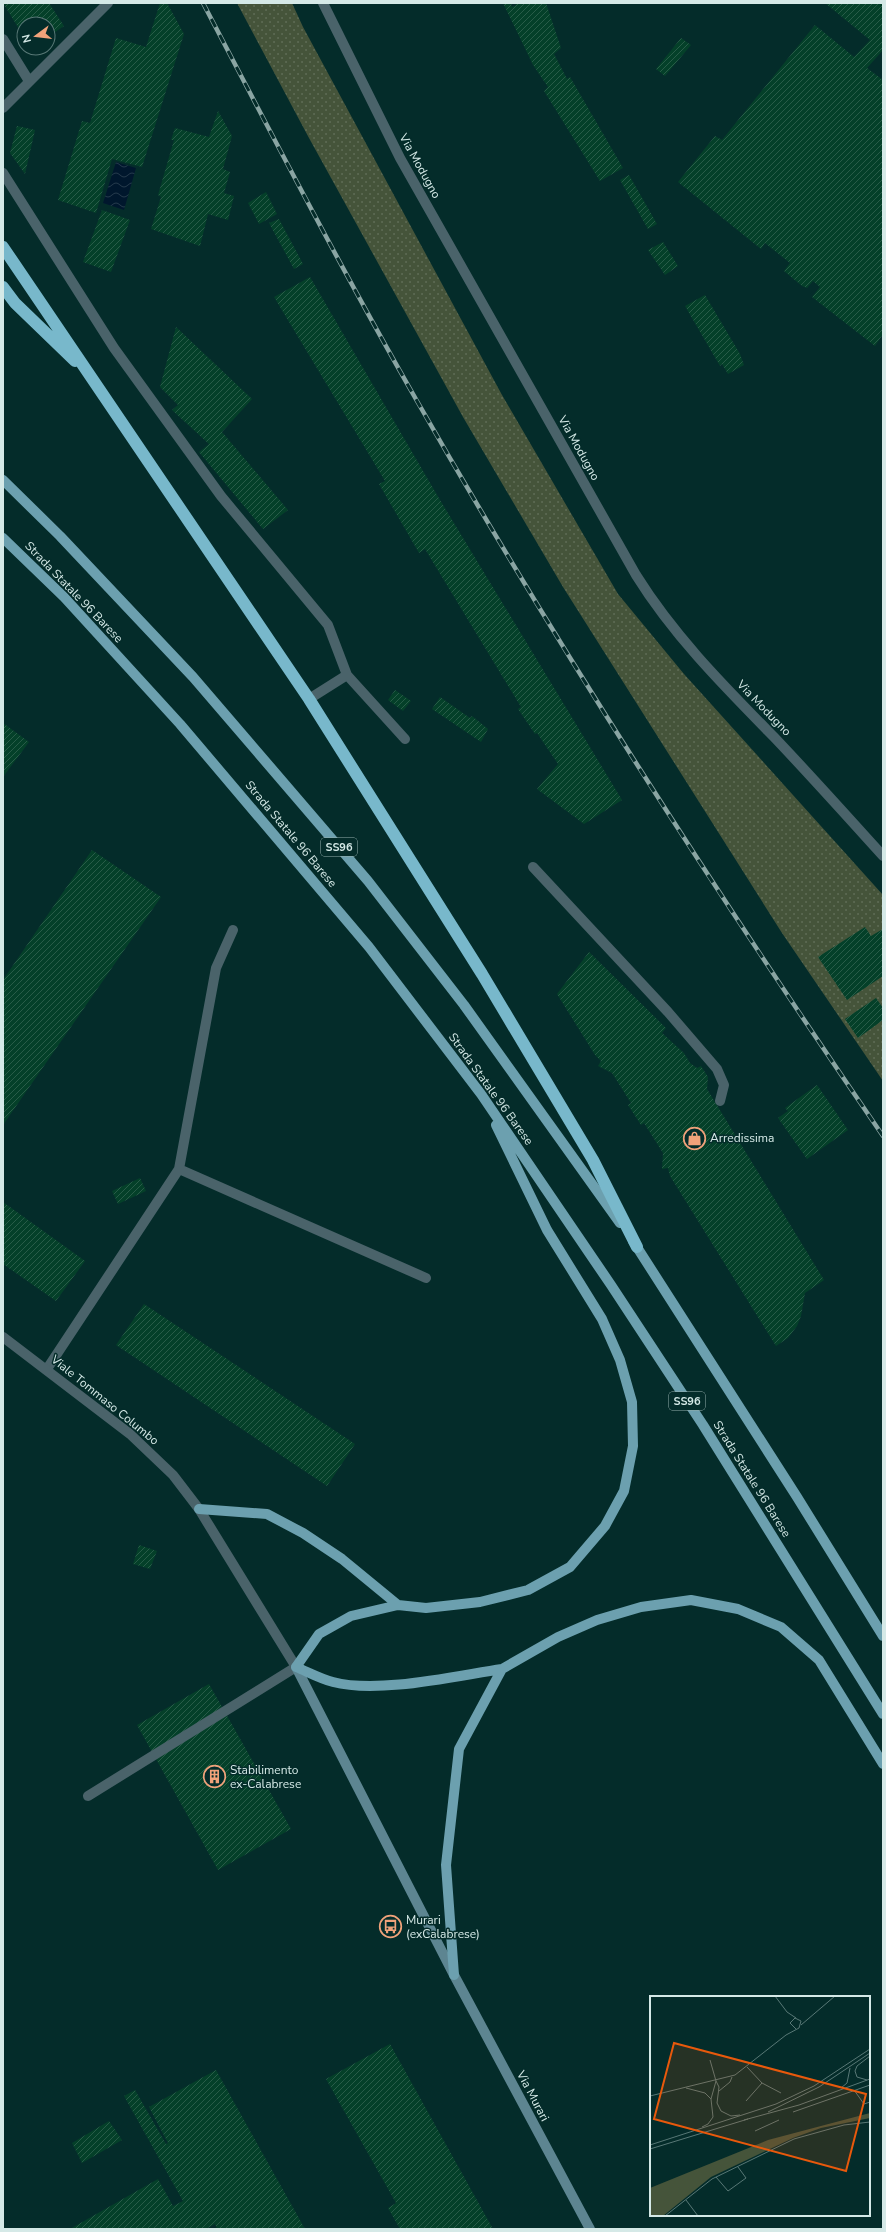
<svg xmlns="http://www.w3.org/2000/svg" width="886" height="2232" viewBox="0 0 886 2232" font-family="'Nunito Sans',sans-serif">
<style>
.grass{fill:url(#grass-dots)}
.water{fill:url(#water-waves)}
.building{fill:url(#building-hatch)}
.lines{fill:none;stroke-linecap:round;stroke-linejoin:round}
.lane{stroke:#4a636a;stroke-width:10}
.street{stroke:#4a636a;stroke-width:10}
.secondary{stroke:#5d8591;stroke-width:10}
.primary{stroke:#6ca0af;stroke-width:10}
.highway{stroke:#78b8cb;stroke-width:12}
.rail-casing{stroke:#8aa5a3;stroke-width:4.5}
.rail{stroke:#042c2a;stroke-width:3;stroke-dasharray:9;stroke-linecap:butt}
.labels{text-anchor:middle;stroke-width:3;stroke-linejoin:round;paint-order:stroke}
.shield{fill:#042c2a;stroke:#96b0ae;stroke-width:1}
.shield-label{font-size:11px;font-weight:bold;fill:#d5e9e7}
.street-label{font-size:12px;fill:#d5e9e7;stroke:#042c2a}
.poi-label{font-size:12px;fill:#d5e9e7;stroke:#042c2a;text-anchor:start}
.inset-road{fill:none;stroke:#587876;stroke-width:1}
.view{fill:#e8590c;fill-opacity:0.15;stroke:#e8590c;stroke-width:2}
.inset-edge{fill:none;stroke:#d5e9e7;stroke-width:2}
</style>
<defs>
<pattern id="grass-dots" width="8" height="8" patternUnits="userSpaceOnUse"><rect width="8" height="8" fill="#45543a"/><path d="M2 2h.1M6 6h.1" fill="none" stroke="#5f6d56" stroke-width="1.8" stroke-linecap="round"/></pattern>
<pattern id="water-waves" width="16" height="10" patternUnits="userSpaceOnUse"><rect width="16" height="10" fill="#00172d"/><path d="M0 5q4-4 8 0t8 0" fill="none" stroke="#24394b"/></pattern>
<pattern id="building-hatch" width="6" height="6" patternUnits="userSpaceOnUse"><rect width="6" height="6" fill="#044029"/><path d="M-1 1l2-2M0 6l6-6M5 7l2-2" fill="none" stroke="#285c48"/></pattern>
</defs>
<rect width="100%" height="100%" fill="#042c2a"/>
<path class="grass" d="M237,3H292L303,27L502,395L618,594L684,674L883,895V1081L782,933L563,587L463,417L309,138Z"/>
<path class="water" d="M116,162L136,168L124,210L103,203Z"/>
<path class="building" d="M3,3H49L64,26L48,37V24H24V37Z
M160,3H167L184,34L142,167L112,159L96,213L58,200L82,121L90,123L116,38L146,47Z
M503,3H511L512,7L516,5L515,3H546L561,48L554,54L567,79L570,77L623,168L600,181L544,91L548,87L533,65Z
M825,3H883V50L867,68L883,80V334L875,346L812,297L820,287L813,281L807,288L802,286L784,271L790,263L765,243L761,249L678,182L715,136L722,140L815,25L854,57L870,40Z
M681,38L691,45L665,76L656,69Z
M218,111L232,136L223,169L230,172L224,193L234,196L228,220L208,214L200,246L151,229L161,197L158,195L174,140H171L175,128L209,137Z
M17,126L35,130L25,174L10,153Z
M629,175L657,224L648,229L620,180Z
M266,192L277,214L259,224L248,203Z
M102,210L130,220L111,272L83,262Z
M279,219L303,264L294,269L269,223Z
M663,242L678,266L665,275L648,250Z
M310,277L440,500L622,800L584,824L537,789L558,764L537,733L535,734L518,709L521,707L425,549L419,553L379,484L385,481L274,297Z
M705,295L740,354L744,365L728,374L722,364L720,366L685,306Z
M176,327L252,399L222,432L288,510L263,529L199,452L209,444L172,410L178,405L160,387Z
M395,690L411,701L403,711L388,700Z
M440,697L470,718L472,716L488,729L481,742L432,709Z
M3,723L29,742L3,777Z
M92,850L161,897L3,1125V980Z
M865,927L871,936L883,929V976L847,1000L818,957Z
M589,952L666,1028L662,1033L684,1053L690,1063L697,1068L701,1066L708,1077L707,1089L824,1280L805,1293L801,1316L797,1326L788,1338L776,1346L670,1176L668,1168L662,1169L663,1153L644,1123L641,1125L628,1105L631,1103L612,1073L598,1066L601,1061L595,1055L557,994Z
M876,998L883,1008V1020L858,1038L845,1019Z
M817,1085L848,1130L807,1159L778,1118L788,1111L785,1108Z
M140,1178L146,1191L118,1204L112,1191Z
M3,1202L85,1261L56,1301L3,1264Z
M144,1304L355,1444L327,1486L116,1345Z
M139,1545L157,1551L150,1569L133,1564Z
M209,1684L291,1829L218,1870L137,1725Z
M390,2044L493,2229H400L388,2208L396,2203L326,2079Z
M216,2070L305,2229H217L215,2224L206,2229H70L158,2179L173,2206L183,2201L124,2096L135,2090L166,2144L168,2143L149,2107Z
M109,2121L122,2140L82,2163L72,2143Z"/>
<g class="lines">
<path class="lane" d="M3,39L29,81
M3,108L108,3
M3,173L114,348L221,496L328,625L347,675L405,739
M309,699L347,675
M533,867L668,1012L717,1069L724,1085L720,1101
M233,930L216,968L179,1169L426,1278
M47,1369L179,1169
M88,1796L296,1667"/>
<path class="street" d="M323,3L400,158L636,575C674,636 724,686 774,737C811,776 847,816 883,856
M3,1337L130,1434L173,1475L199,1509L296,1667"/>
<path class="secondary" d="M296,1667L454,1975L590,2229"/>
<path class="primary" d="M3,480L60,536L193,677L368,881L464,1005L620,1223
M3,538L64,597L180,724L369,947L481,1094L611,1285L703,1425L883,1714
M496,1125L547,1230L602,1319L620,1360L632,1402L633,1446L624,1491L605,1526L570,1567L528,1590L480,1602L426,1608L398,1605L351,1616L319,1634L296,1667C308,1672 321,1679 333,1682C378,1694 455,1676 502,1669
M633,1241L797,1497L883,1636
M199,1509L267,1514L303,1533L342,1559L398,1605
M454,1975L446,1865L459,1749L502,1669L558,1637L597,1620L641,1607L691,1600L738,1609L781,1627L819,1660L883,1764"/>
<path class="highway" d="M3,247L309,699L482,974L593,1160L637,1247
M3,287L15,303L75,361"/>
<defs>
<path id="rail" d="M203,3C273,137 342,270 417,401C561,653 719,897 883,1136"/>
</defs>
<use href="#rail" class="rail-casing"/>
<use href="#rail" class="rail"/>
</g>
<defs>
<symbol id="shop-ring" viewBox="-11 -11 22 22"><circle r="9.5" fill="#042c2a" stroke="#f0a27a" stroke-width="1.5"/><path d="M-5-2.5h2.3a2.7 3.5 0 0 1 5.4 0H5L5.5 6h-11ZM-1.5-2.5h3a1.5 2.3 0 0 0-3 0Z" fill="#f0a27a"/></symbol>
<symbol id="building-ring" viewBox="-11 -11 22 22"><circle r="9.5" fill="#042c2a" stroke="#f0a27a" stroke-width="1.5"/><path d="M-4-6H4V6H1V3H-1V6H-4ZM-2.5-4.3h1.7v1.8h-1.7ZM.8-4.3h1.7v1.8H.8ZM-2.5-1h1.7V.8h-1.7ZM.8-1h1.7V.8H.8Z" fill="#f0a27a"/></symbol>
<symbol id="bus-ring" viewBox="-11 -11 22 22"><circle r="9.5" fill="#042c2a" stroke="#f0a27a" stroke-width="1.5"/><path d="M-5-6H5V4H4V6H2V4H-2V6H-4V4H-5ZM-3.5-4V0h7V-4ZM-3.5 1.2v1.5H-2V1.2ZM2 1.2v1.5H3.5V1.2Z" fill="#f0a27a"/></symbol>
</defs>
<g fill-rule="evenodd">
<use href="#shop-ring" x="682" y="1126" width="25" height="25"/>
<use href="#building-ring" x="202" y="1764" width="25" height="25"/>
<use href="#bus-ring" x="378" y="1914" width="25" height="25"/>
</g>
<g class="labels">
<g class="shield">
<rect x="321" y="838" width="36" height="18" rx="3"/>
<rect x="669" y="1392" width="36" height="18" rx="3"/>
</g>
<g class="shield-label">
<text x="339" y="851">SS96</text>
<text x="687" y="1405">SS96</text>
</g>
<g class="street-label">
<text transform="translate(420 166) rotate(61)" y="4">Via Modugno</text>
<text transform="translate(579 448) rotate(61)" y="4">Via Modugno</text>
<text transform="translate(74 592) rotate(46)" y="4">Strada Statale 96 Barese</text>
<text transform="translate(764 708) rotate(46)" y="4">Via Modugno</text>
<text transform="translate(291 834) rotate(50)" y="4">Strada Statale 96 Barese</text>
<text transform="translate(491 1089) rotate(54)" y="4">Strada Statale 96 Barese</text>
<text transform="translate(105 1400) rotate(39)" y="4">Viale Tommaso Columbo</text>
<text transform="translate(752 1479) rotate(58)" y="4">Strada Statale 96 Barese</text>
<text transform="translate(533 2096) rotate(62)" y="4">Via Murari</text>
</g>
<g class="poi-label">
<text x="710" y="1142">Arredissima</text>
<text x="230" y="1774">Stabilimento<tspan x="230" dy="14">ex-Calabrese</tspan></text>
<text x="406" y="1924">Murari<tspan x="406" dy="14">(exCalabrese)</tspan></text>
</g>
</g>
<g transform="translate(650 1996)">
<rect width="220" height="220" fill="#042c2a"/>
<path d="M220,117V122L171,132L143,142L61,181L13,220H0V192L118,144Z" fill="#45543a"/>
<path class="inset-road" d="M125,0L137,16L146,22M151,29L185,0M60,64L66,85M97,71L112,87M217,84L207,81L205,75L207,70L220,60M36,92L55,97L61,103L63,121L58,128L52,131M191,92L197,87L200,72M204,94L214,108L220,106M69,95L80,86L82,81M0,100L85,79L136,39L149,32L151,25L145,22L140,27L146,33M61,103L66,85L69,91L67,107L71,115L81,120L90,119M96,105L112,87L131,97M118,116L169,91L220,57M143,116L220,89M94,124L149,109L220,83M105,135L129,124M0,149L126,108L164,90L220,53M0,153L98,123M66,181L78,195L96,182L88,171M36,204L48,220M15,220L62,183L144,143L194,129L220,126"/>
<path class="view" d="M24,47L216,98L196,175L4,123Z"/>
<rect width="220" height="220" class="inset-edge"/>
</g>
<rect width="886" height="2232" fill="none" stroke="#d5e9e7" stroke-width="8"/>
<g transform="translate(36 36) rotate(255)"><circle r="19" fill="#042c2a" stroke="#587876"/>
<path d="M0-3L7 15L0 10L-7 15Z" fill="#f0a27a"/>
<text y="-6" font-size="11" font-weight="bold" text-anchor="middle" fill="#d5e9e7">N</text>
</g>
</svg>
